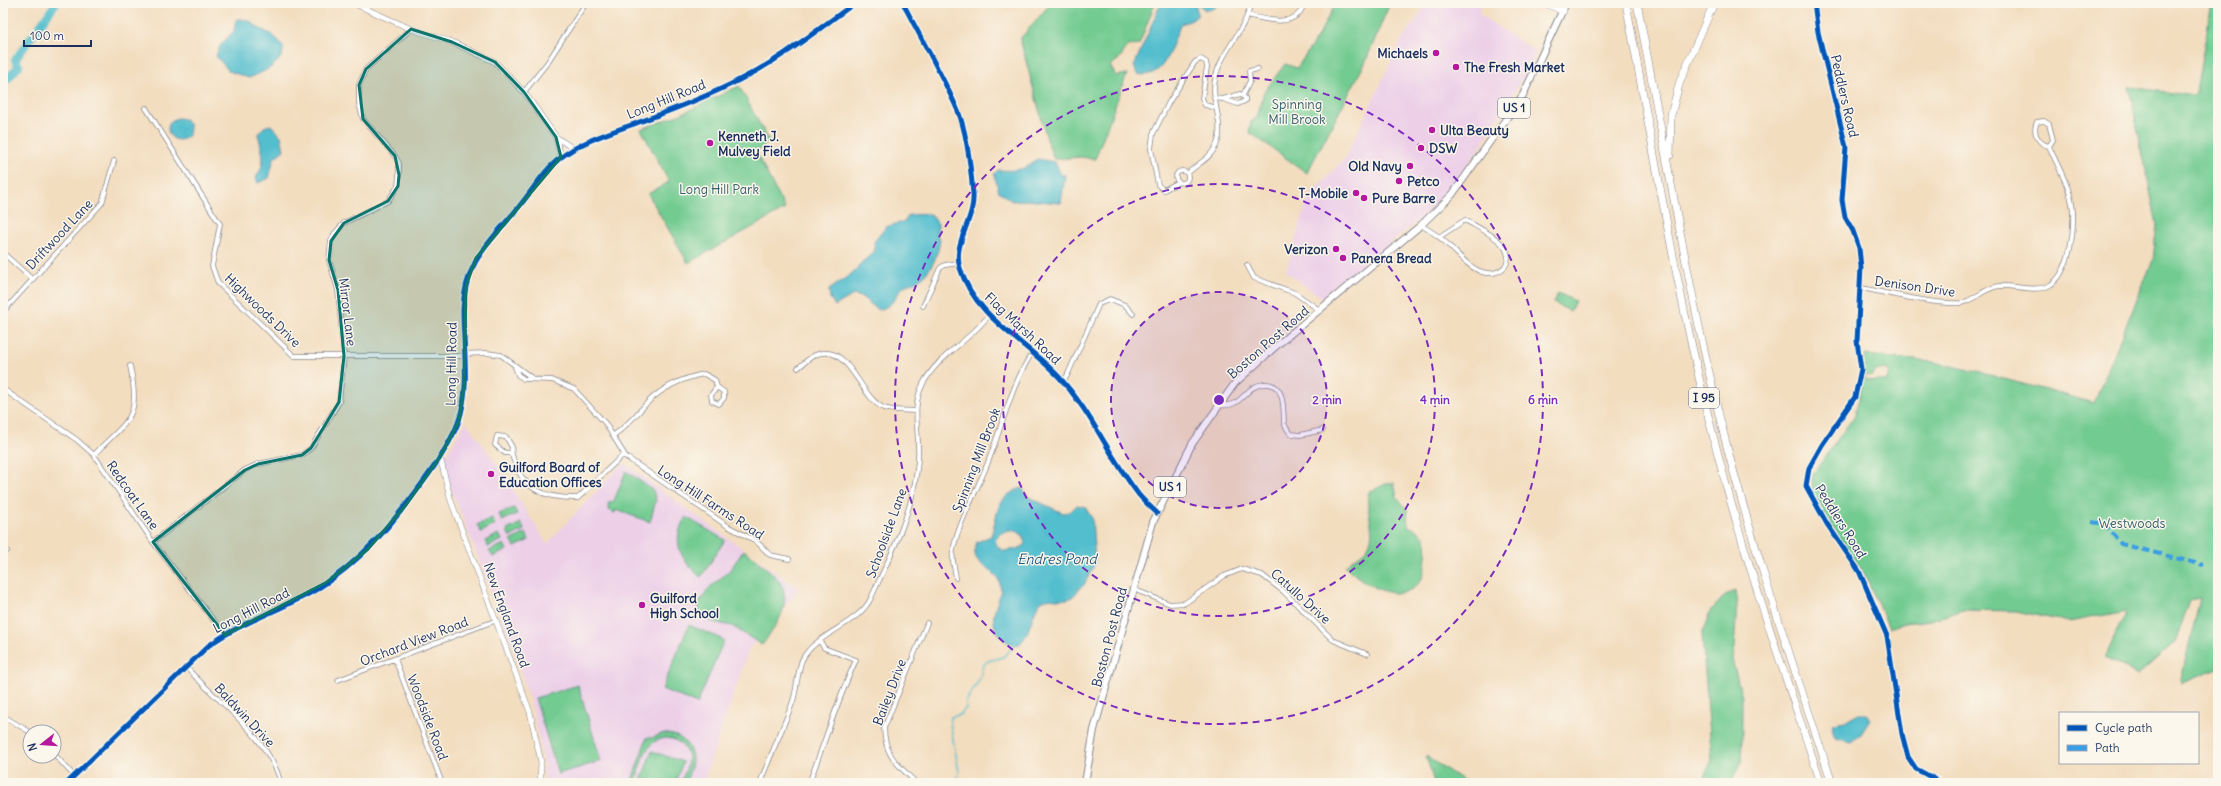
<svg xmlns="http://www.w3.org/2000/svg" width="2221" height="786" viewBox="0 0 2221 786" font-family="Delius,sans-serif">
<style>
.built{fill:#edd0e8}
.green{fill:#72cb91;stroke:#467d78;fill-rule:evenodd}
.water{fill:#53bece;stroke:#377696;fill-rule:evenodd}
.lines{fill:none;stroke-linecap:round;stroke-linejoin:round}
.stream{stroke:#53bece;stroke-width:1.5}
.river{stroke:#53bece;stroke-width:8}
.minor-casing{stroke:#87868e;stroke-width:5.5}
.tertiary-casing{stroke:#87868e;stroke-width:6}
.secondary-casing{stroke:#87868e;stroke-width:7}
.primary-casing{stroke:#87868e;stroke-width:8}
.motorway-casing{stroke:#87868e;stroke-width:8}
.minor{stroke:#fff;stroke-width:4}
.tertiary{stroke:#fff;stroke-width:5}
.secondary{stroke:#fff;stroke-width:5.5}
.primary{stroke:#fff;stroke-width:6}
.motorway{stroke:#fff;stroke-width:7}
.quiet{stroke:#3b9de6;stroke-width:4;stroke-dasharray:8 4;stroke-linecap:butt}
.cycleway-casing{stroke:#fbf7ec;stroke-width:8}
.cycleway{stroke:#0057b8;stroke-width:5}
.marked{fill:#0f766e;fill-opacity:0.2;stroke:#0f766e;stroke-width:3;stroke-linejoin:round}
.ring{fill:none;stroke:#7b2cbf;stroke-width:2;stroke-dasharray:7 5}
.poi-dot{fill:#b5179e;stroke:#fbf7ec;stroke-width:1.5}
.labels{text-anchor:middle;stroke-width:3;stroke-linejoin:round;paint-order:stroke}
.shield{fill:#fbf7ec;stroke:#5e6b89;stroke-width:1}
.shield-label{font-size:12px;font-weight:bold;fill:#1b2f5e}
.poi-label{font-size:13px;font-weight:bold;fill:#1b2f5e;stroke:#fbf7ec;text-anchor:start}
.street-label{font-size:13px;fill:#1b2f5e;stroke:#fbf7ec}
.park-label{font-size:13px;fill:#355e6d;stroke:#fbf7ec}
.water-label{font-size:14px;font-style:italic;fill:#2c5a80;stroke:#fbf7ec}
.centre{fill:#7b2cbf;stroke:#fbf7ec;stroke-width:2}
.ring-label{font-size:12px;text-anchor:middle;font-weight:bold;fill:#7b2cbf;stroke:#fbf7ec;stroke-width:3;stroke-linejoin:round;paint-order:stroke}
</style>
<rect width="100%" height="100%" fill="#fbf7ec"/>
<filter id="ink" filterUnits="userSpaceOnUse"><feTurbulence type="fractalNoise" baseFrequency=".025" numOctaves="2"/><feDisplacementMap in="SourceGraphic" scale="8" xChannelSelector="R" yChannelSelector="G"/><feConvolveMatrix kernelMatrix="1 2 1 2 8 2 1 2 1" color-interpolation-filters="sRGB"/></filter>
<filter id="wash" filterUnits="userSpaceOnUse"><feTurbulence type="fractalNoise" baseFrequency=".012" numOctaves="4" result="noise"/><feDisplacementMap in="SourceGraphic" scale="16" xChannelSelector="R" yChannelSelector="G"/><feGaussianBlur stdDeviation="0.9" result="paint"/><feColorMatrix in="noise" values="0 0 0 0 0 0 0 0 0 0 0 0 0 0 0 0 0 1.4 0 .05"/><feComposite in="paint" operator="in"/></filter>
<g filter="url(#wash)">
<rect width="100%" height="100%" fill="#f3ddbf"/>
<path class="built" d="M1430,3H1481L1479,14L1536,52L1529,68L1478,150L1449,191L1420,219L1322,298L1286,272L1308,198L1346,157L1400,43L1425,7Z
M466,422L498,466L547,544L623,463L799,589L749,649L703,783H544V763L533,711L511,642L440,460L448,452Z"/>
<path class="green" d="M1051,3H1155L1139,45L1128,46L1119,59L1110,66L1116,76L1127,74L1095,159L1081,157L1054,159L1048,143L1020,39Z
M1336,3H1390L1365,63L1307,173L1249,132L1251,122L1257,117L1264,92L1285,64L1297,68L1317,38Z
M2212,3H2218V668L2180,683L2200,598L2190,600L2175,642L2138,675L2105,657L2126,611L2069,622L2016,611L1963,610L1931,620L1904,623L1889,628L1866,577L1826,517L1812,489L1813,474L1855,415L1862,385L1865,355L1933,362L1982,373L2094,403L2153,260L2157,225L2129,87L2195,96ZM1886,369L1890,373L1886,381L1864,380V376L1872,375L1875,371Z
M739,86L769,141L756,152L785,209L688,263L648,194L669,182L641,129L681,114Z
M1558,293L1575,301L1570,311L1553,303Z
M626,471L653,490L656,500L650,522L616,510L615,513L608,510L609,502L613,503Z
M1388,483H1394L1397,497L1407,509L1408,526C1412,528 1418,530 1422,534C1427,539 1427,550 1426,557C1425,564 1425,573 1422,578C1404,610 1363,584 1345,566C1351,559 1362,555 1367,548C1379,531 1363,508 1369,492Z
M514,508L517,514L502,521L499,514Z
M686,517L725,540L701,577C681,562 670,540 686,517Z
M492,518L495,525L481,532L477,525Z
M521,523L524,530L510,537L507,530Z
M526,533L529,540L515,547L511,540Z
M499,534L502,540L488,547L485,541Z
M504,544L507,550L493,557L489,551Z
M744,550C754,559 777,574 782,586C792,607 773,630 762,645L732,626L713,622L700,613L698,604L708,589L729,571Z
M1735,591L1737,604L1733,663L1742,697V738L1741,763L1730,783H1704L1705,774L1712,760L1702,635L1709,614L1718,602L1729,593Z
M689,625L724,640L697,704L662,689Z
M578,685L601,761L558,774L535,698Z
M661,734C678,732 693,744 692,762C691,769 688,776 685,783H681C683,775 688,767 688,759C687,740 663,731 651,745C642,754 639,771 635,783H631L647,737L652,738Z
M652,751L683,762L675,783H640Z
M1426,756L1467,783H1434Z"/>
<path class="water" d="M1161,3H1195L1198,15L1192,20L1181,24C1171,44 1166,81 1137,74L1134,66Z
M1197,3H1220C1217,8 1211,10 1205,10Z
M240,19C255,21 251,24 262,30C271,34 279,38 283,48C284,64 261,73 249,78L229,71L216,56L220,46L234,31L236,20Z
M168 129a11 11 0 1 1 22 0a11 11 0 1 1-22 0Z
M271,125L281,136L284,150L274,158L269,178L258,183L256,177C267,163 262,150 258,134L264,127Z
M1037,159L1055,162L1061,175H1065L1061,203L1026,200L1012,201L999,192L994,174L998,170C1014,171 1026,171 1037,159Z
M931,214L938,224L937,235L940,240C938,255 931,274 916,281C912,284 905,284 902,288C894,298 894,306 878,310L862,297L853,295L835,306L830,298L829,290L858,269V266L875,251L874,242L886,227L905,221L909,215Z
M1022,488L1028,497L1063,513L1070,512L1077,505L1085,507L1092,518L1095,563L1084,585C1077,588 1076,597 1068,599C1056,601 1045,593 1037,607C1032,616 1027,642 1017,645C1008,643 1002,640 997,631C986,611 1006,599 999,581C994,566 967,566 977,542L991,536C999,512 994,498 1022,488ZM1016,530L1023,536L1025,544L1018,549L1004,551L997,546L995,540L1001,533Z
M1860,713H1866L1870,720L1861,734L1851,742L1835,738L1832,728L1834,723L1845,721Z"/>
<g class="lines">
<path class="stream" d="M957,783L959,772L950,723L951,717L961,714L966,708V701L980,678L983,665L988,661L1003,657L1015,644"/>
<path class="river" d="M3,97V84L19,66L15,60L56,3"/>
</g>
</g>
<g filter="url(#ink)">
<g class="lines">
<defs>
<path id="minor" d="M1247,15C1266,20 1298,29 1304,3
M524,92L547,63L586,3
M1243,95L1250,81L1249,71L1258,69
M1214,98L1223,99L1238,104L1245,101V98L1240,94L1223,99
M146,108L220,224L212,266L218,283L294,356H464
M1176 177a6 6 0 1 1 12 0a6 6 0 1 1-12 0Z
M1188,173C1198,163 1209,160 1216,146C1226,126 1210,101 1215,80C1220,52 1245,32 1251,3
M1179,182L1164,190L1158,185L1151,149L1153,134L1169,102L1195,62L1201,59L1206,62L1207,67L1202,98L1205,105L1216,108
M1421,225C1427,229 1434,233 1439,237C1453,247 1465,266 1482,272C1503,278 1517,259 1501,243C1491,233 1477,227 1465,220L1439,237
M3,253L32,279
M1247,265L1254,278L1295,293L1321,311
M1861,288C1887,293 1937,305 1961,303C1974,301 1985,287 2000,286C2014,285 2032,292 2046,287C2071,278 2077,222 2071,199C2067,181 2056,163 2049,146L2053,140L2049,124L2044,121L2037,122C2032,132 2038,144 2049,146
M923,306L940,268L945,265L959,263
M3,312L102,203L114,161
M464,354L487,353L501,355L532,378
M515,367L518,375L524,379L552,380L574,389L605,423L626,457L729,527L756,541L770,555L789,559
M798,368C803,364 809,358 815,355C850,341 859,398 884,408C892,411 905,410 915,411
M1062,382L1067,376L1099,304L1110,299L1125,305L1133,314
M3,389L77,440L94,455L153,542L225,635
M1218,405C1244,409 1243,386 1264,384C1286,382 1283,410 1284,423C1285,427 1288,430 1291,434L1300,435L1323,430
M614,435C627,426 636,415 647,403C662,388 683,378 704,374L715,380L717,387L711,395L712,401L719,404L724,398V392L717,387
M510,453H505L495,445L497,436L506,437L512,447C510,454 513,457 515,464C525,492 550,499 578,498L624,454
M94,455C127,419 142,421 130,366
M153,542L245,470L258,464L302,455L311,448L339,402L344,356L338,290L329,260L331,241L334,234L344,223L388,201L398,186L399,175V163L395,156L363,119L359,104V85L366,69L411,29
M3,551H7
M956,578C955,569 951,558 953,550C960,518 979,488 990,457C1003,423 1012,384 1032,353
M1133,589L1170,604L1185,603L1224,576L1242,569L1262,575L1283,591L1333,640L1367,654
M395,659L442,783
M186,667C218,703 267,734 281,783
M338,680L497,620
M3,716L30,732
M54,754L75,777
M760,783C770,756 783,729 793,701C797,689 797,673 802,660C815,633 859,625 871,598C888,561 908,522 915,482C917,471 919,457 918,446C918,424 912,405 923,384C938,355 970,341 989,315
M809,783C825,742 837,701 856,660L824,648L820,641
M916,783C897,763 885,757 884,728L927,623"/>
<path id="tertiary" d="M353,3L411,29L452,42L495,62L524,92L556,137L561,157
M903,3C921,39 942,74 958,111C967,133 971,170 973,194C975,220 952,243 960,268C975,317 1024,340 1058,376C1090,410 1108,454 1136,491C1141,499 1150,506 1157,513
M1814,3L1818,32L1846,147L1842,200L1845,217L1853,231L1859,248L1861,267L1857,341L1861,369L1855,397L1822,445L1809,468L1806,486L1827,524L1859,571L1887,636L1902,734L1908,757L1916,769L1942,783
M556,137L574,149
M440,457L451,501L530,712L541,762L540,783
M67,783L208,646C241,622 282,610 317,589C361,562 393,523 423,482C437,463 450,444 458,423C471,389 463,346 463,310C464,263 489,243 517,209C528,196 538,180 550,167C574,142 611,133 642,121C675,109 709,96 741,79C782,59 818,29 855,3"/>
<path id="secondary" d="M3,6L6,3"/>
<path id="primary" d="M1085,783L1094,730L1153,522L1192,444L1235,383L1275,347L1421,225L1452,195L1523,95L1566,3"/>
<path id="motorway" d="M1546,3L1563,11
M1626,3C1654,151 1678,301 1716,447C1745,561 1784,672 1821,783
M1637,3C1666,150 1689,298 1726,443C1756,558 1795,670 1832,783
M1670,155L1671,115L1680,81L1714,3"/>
</defs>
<use href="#minor" class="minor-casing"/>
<use href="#tertiary" class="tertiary-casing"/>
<use href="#secondary" class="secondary-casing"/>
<use href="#primary" class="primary-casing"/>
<use href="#motorway" class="motorway-casing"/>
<use href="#minor" class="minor"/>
<use href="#tertiary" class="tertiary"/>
<use href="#secondary" class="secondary"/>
<use href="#primary" class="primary"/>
<use href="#motorway" class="motorway"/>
<path class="quiet" d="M2092,522L2105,524L2121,544L2203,565"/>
<defs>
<path id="cycleway" d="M903,3C921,39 942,74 958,111C967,133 971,170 973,194C975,220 952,243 960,268C975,317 1024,340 1058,376C1090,410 1108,454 1136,491C1141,499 1150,506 1157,513
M1814,3L1818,32L1846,147L1842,200L1845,217L1853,231L1859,248L1861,267L1857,341L1861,369L1855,397L1822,445L1809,468L1806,486L1827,524L1859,571L1887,636L1902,734L1908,757L1916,769L1942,783
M67,783L208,646C241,622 282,610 317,589C361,562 393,523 423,482C437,463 450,444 458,423C471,389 463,346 463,310C464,263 489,243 517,209C528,196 538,180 550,167C574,142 611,133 642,121C675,109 709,96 741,79C782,59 818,29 855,3"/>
</defs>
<use href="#cycleway" class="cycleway-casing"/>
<use href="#cycleway" class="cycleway"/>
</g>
</g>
<path class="marked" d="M411,29L452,42L495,62L524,92L556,137L561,157L476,258L466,286L464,385L459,421L440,457L406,505L368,549L327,582L225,635L153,542L245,470L258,464L302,455L311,448L339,402L344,356L338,290L329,260L331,241L344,223L388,201L398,186L399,175L395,156L363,119L359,85L366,69Z"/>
<circle cx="1219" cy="400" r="108" fill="#7b2cbf" fill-opacity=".12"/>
<g class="ring">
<circle cx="1219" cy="400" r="108"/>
<circle cx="1219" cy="400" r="216"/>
<circle cx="1219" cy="400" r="324"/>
</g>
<g class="poi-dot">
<circle cx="1436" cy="53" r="4"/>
<circle cx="1456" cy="67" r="4"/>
<circle cx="1432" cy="130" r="4"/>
<circle cx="710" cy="143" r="4"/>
<circle cx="1421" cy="148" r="4"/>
<circle cx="1410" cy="166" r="4"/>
<circle cx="1399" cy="181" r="4"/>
<circle cx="1356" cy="193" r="4"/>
<circle cx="1364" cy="198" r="4"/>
<circle cx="1336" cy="249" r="4"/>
<circle cx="1343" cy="258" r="4"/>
<circle cx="491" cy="474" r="4"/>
<circle cx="642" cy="605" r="4"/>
</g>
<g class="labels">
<g class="shield">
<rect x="1498" y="98" width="32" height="20" rx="3"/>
<rect x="1689" y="388" width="30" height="20" rx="3"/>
<rect x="1154" y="477" width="32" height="20" rx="3"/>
</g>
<g class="shield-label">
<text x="1514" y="112">US 1</text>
<text x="1704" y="402">I 95</text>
<text x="1170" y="491">US 1</text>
</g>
<g class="poi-label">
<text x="1428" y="58" text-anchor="end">Michaels</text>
<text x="1464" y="72">The Fresh Market</text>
<text x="1440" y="135">Ulta Beauty</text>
<text x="718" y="141">Kenneth J.<tspan x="718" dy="15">Mulvey Field</tspan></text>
<text x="1429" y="153">DSW</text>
<text x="1402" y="171" text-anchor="end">Old Navy</text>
<text x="1407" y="186">Petco</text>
<text x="1348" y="198" text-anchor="end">T-Mobile</text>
<text x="1372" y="203">Pure Barre</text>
<text x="1328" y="254" text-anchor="end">Verizon</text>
<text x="1351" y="263">Panera Bread</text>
<text x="499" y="472">Guilford Board of<tspan x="499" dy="15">Education Offices</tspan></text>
<text x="650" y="603">Guilford<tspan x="650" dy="15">High School</tspan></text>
</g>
<g class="street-label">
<text transform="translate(1845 96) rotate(77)" y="5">Peddlers Road</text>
<text transform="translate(666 99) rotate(-22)" y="5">Long Hill Road</text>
<text transform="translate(59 234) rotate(-47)" y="5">Driftwood Lane</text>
<text transform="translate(1915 286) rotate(8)" y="5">Denison Drive</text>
<text transform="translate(263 310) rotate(44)" y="5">Highwoods Drive</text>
<text transform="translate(348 312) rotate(83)" y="5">Mirror Lane</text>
<text transform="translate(1023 328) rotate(43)" y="5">Flag Marsh Road</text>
<text transform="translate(1268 342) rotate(-41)" y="5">Boston Post Road</text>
<text transform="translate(451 364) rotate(-89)" y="5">Long Hill Road</text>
<text transform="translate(976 460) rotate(-69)" y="5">Spinning Mill Brook</text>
<text transform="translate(133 495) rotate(55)" y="5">Redcoat Lane</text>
<text transform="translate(711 502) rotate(33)" y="5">Long Hill Farms Road</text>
<text transform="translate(1841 521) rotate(58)" y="5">Peddlers Road</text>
<text transform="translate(886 533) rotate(-70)" y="5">Schoolside Lane</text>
<text transform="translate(1301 596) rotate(42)" y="5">Catullo Drive</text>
<text transform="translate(251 610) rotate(-27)" y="5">Long Hill Road</text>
<text transform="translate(507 615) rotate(70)" y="5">New England Road</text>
<text transform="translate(1109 637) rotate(-75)" y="5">Boston Post Road</text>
<text transform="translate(414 641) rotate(-21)" y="5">Orchard View Road</text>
<text transform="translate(889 692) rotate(-69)" y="5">Bailey Drive</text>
<text transform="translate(245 715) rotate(47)" y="5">Baldwin Drive</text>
<text transform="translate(428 717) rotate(69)" y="5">Woodside Road</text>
</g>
<g class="park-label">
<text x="1297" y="109">Spinning<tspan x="1297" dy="15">Mill Brook</tspan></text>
<text x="719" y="194">Long Hill Park</text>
<text x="2132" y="528">Westwoods</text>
</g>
<g class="water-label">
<text x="1057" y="564">Endres Pond</text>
</g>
</g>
<circle cx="1219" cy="400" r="6" class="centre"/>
<g class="ring-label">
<text x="1327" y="404">2 min</text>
<text x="1435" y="404">4 min</text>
<text x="1543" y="404">6 min</text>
</g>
<rect width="2221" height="786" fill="none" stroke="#fbf7ec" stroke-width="16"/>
<rect x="2059" y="712" width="140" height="52" fill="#fbf7ec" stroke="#a1a7b3"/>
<rect x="2067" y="725" width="20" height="6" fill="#0057b8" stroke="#a1a7b3"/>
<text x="2095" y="732" font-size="12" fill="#1b2f5e">Cycle path</text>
<rect x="2067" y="745" width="20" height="6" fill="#3b9de6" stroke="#a1a7b3"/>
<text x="2095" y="752" font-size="12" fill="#1b2f5e">Path</text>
<g transform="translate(42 744) rotate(253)"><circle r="19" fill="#fbf7ec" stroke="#a1a7b3"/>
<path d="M0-3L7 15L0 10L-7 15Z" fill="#b5179e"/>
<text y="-6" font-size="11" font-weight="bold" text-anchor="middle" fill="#1b2f5e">N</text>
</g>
<path d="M24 40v6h67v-6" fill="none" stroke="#1b2f5e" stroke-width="2"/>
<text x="30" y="40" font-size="12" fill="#1b2f5e" stroke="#fbf7ec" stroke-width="3" paint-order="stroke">100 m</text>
</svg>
